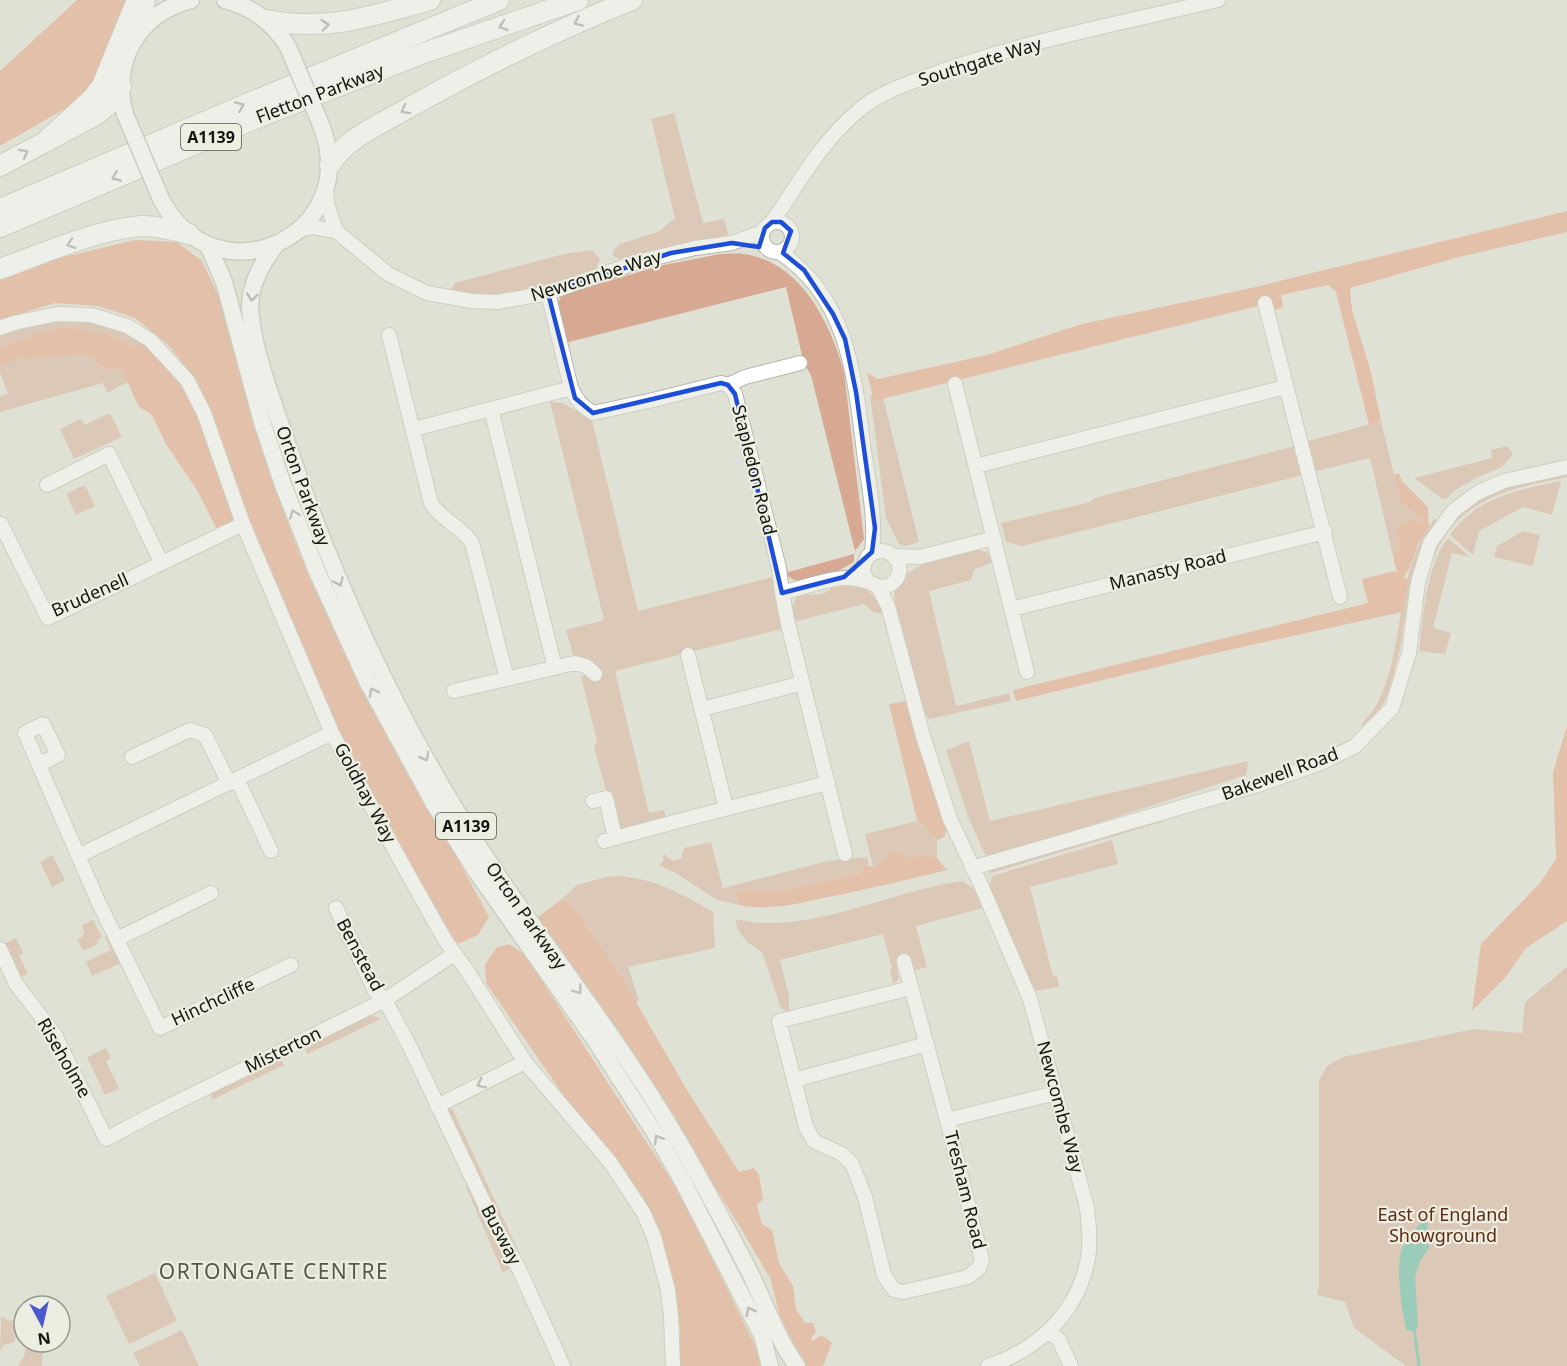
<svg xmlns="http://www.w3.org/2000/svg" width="1567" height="1366" viewBox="0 0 1567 1366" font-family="'Noto Sans',sans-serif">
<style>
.green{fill:#d7a892}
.forest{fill:#e49874}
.water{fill:#47b199}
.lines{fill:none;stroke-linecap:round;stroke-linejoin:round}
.stream{stroke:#47b199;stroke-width:3}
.minor-casing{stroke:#b6b7ab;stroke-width:16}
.major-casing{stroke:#b6b7ab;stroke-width:19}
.highway-casing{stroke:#b6b7ab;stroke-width:22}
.minor{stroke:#fff;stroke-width:14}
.major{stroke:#fff;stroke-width:16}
.highway{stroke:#fff;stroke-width:20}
.major-bridge-casing{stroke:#b6b7ab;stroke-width:19;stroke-linecap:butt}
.major-bridge{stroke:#fff;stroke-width:16}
.oneway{stroke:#959593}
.marked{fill:none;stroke:#1d4ed8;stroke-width:4.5;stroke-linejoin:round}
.labels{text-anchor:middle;stroke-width:4.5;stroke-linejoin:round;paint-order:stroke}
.shield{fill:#edeee2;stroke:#55554f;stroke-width:1.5}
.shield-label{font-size:16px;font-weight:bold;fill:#141410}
.street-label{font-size:18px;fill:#141410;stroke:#edeee2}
.park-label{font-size:18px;fill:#5d2c12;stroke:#edeee2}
.quarter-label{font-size:21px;letter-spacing:1.5px;fill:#57584e;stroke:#edeee2}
</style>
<rect width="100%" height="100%" fill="#e0e1d5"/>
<path class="green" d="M674,113L703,223L724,219L728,235L623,260L613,256L614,249L620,244L658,232L675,218L651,119Z
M592,250L600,259L595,271C559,283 524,296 486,296C474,297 461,293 449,292L455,283L564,254Z
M720,254C728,254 736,253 743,254C801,261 830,323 844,372L864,539L855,551L811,375L804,364L786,287L565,343C561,327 549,307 564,294L659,266Z
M65,319L111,326L140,340L134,347L110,335L42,332L0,347V336L44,321Z
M85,354L109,371L121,368L128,382L107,393L103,383L0,412V396L8,394L0,373V366L12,359Z
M882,393L919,542L906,546L899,544L886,518L870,395Z
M550,402L563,403L592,420L638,611L773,577L776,604L782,629L615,671L649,813L664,810L667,821L618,833L594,747L597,741L581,676L599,672L574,658L566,630L604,620Z
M110,413L122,437L74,459L60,429L81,419L85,425Z
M1381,421L1401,503L1423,520L1401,550L1392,552L1370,458L1313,472L1305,442Z
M1295,446L1303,475L1022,546L1006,542L1001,523L1091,502L1094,498Z
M1507,446L1513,454L1502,467L1476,478L1457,489L1447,498L1443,499L1414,478L1492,458L1491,450Z
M1567,472V477C1512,488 1459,498 1435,555C1426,574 1425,594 1416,612C1421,595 1427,559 1434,545C1466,490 1511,485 1567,472Z
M1561,481L1552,515L1523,507L1479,531L1473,555L1450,535C1477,497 1518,490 1561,481Z
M85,485L95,506L76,515L66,494Z
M1435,518L1436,524L1424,542L1411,578L1400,649L1389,692L1381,708L1363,726L1361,725C1367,717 1374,710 1378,702C1407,644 1393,571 1435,518Z
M1523,531L1540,535L1533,566L1494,557L1497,546Z
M1448,538L1470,557L1452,553L1433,628L1451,633L1445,654L1419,651C1424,613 1425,570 1448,538Z
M979,550L988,553L992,562L974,570L971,580L929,591L956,706L1009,693L1011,701L929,719L921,709C915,686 888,604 896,586C906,564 957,552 979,550Z
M854,554V562C837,572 801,593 785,573Z
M857,584C871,588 877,602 885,614L873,612L864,604L793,622L791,609L797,596C809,592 822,599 831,588Z
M969,741L990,821L1248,761L1246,775L987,859L968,816L946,750Z
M1164,817L1165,821L988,874L993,868Z
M917,821L937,839V857L925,855L909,858L892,849L876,867L873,866L865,834Z
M1112,840L1118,864L1030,887L1053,976L1057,975L1059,987L1036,991L1030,985L988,891L992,876Z
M711,842L723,888L828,861L867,857L869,865H864L860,874L774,892L746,889L736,895L739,905L717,900L679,875L658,865L663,861L664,854L672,861L681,859L684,848Z
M52,855L65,880L52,887L40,862Z
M618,876C654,878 682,894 713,912L715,948L628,967L639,1000L636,1002L621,976L572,904L562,899L577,885L606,877Z
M963,881L974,889L983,908L916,926L927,967L911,971L906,959L896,962L899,979L893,985L890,969L892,968L883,934L780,960L789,996V1013L781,1008L762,952L747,942L738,930L735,919C808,937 890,890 963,881Z
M93,920L102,937L97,940L98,944L83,951L77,939L82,937L84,932L82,925Z
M108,936L121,963L92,976L86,962L111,950L105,937Z
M16,938L23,953L19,955L28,974L20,978L3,944Z
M1567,967V1366H1406L1354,1328L1345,1302L1317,1295L1319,1286V1081L1327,1066L1343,1057L1473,1029L1522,1033L1525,1002Z
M374,1016L381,1019L307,1054L305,1049L365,1017Z
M106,1048L111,1058L106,1061L119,1089L105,1095L87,1057Z
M281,1060L284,1065L212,1100L211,1093Z
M451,1106L572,1366H570L446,1108Z
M466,1187L473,1189L512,1267L503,1273Z
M155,1273L177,1321L129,1344L106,1296Z
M1,1316L10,1321L15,1320L17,1330L14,1342L3,1345L0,1352Z
M182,1330L199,1366H140L133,1353Z
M27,1342H43L42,1366H18L24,1356Z"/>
<path class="forest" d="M77,0H154L98,90L0,146V71Z
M1567,211V232L1459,257L1350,288L1352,310L1371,372L1381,421L1369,425L1336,292L1328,285L1281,295L1283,307L1272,311L1270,303L874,401L867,373L878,379L987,355L1082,324L1251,288Z
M135,240L177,242L202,261L222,303L271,477L300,555L327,616L489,917L478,935L458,944L399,858L332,733L196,379L167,344L135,318L98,306L55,303L0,320V280L55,259Z
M66,328L110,335L134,347L140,340C152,351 167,362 176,376C206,419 216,471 234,519L232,524L217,530L197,490L166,444L152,415L139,407L121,368L109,371L85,354L13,359L0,366V347L42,332Z
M1399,473L1402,481L1428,507L1429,527L1418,544L1409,569L1404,577L1408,580L1402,612L1211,654L1016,701L1013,690L1368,603L1362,579L1394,571L1397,572L1392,552L1401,549L1396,529L1410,519L1421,523L1423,520L1401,503L1394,475Z
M908,701L948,827L944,837L938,840L917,820L889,704Z
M1567,726V921L1526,948L1505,978L1472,1011L1481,944L1540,883L1556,859L1553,772Z
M892,849L909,858L925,855L936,857L947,870C910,879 872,888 834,896C803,902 771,912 739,905L736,895L746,889L774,892L860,874L864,865L876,867Z
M562,899L572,904L621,976L687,1090L739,1172L754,1168L759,1175L763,1199L757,1205L762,1224L772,1230L779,1263L793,1286L796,1309L805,1323H813L816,1332L811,1339L812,1341L821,1336L827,1338L832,1343L823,1366H805L780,1316L770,1278L743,1232L635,1057L538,917Z
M509,944L525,955L677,1189L761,1357L760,1366H680V1329L663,1241L615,1157L585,1126L486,983L485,965L496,948Z"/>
<path class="water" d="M1427,1218L1429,1248L1420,1261L1415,1276L1418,1326L1414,1331H1407C1402,1312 1396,1270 1401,1251C1405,1239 1418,1226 1427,1218Z"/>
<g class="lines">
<path class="stream" d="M1414,1327L1419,1366"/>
<defs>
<path id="minor" d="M139,31L145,18L148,0
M326,188L327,203L336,231
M762 237a15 15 0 1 1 30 0a15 15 0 1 1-30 0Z
M772,222C799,183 821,142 858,111C878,93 906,84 931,75C1024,41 1122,23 1218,0
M300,230L312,227L336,231L388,274L427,293L472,301L497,302L548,293L638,262L695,248L732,243L762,232
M779,252C848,296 855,378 864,452C869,486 876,519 872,552
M548,293L571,388C576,400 582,406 593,413L653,400L721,383L728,385L735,394L779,568L782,593C798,589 831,577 846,578C852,578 859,579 865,581C874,583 881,591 891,584C912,570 890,539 868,556L862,569L867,581
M1265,303L1340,597
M0,328L14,323L57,314L91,315L127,326L150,340L187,380L204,413L243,524L332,733L399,858L445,940L466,969L525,1062L610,1162L643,1212L654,1237L668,1290L671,1317L673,1366
M389,335L431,503C441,520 461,526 472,543L507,679
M955,384L1027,672
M728,385L745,377L800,363
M491,409L555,668
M414,429L571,388
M976,466L1286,387
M47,485L109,454L161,562
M1,524L48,618L243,524
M894,556L920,557L994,538
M878,587L888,606L923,736L950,819L981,885L1030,999L1087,1208C1089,1226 1091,1245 1087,1263C1076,1314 1037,1350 988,1366
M782,593L788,624L845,854
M1011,609L1325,532
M688,655L726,808
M454,691L575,663L586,666L595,674
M702,709L803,683
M132,757L190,730L205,735L229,783
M40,764L58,755L43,724L25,733L97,899L160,1028L291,965
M237,779L271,851
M593,801L606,798L615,838
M604,841L697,816L828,783
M78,856L332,733
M972,868L1261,784L1321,763L1355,746L1392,708L1409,653L1418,582L1430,543L1453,511L1477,493L1504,481L1567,467
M336,908L375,991L385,1000L411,1049L493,1222L519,1269L563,1366
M117,939L211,893
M0,949L16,984L55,1035L106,1139L155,1113L385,1000L454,954
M904,961L947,1120L982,1260L979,1268L968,1277L903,1292L894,1290L884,1275L865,1197L852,1164L842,1154L814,1141L806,1127L779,1021L911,988
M794,1080L927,1044
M437,1106L525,1062
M947,1120L1056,1093
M1049,1331L1059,1340L1071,1366"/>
<path id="major" d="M225,0C253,7 273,22 288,47
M125,114C111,61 138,14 191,0
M161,199C215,304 365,236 321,125
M208,245L224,282L262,422L282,482L318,574L367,681L433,802L474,868L595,1040L658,1138L682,1180L762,1335L770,1366
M276,245C264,260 255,275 251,295C245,331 275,407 287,443C337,590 403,732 488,861C548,951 616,1036 672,1130C700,1177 726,1226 751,1275C764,1302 779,1342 797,1366"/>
<path id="highway" d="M267,20C329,32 371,16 430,0
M48,139L92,99L102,86L137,0
M330,165C347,137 383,123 410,107C482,67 556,30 632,0
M0,166L96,115L108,105L121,86
M0,209L249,103L499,0
M0,227L257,118L424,53L578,0
M0,269C41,254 101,228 143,226C159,226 174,230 189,234"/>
</defs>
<use href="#minor" class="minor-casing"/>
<use href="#major" class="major-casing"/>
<use href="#highway" class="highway-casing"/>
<use href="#minor" class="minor"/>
<use href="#major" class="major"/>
<use href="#highway" class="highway"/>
<defs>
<path id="major-bridge" d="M288,47L321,125
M125,114L161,199"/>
</defs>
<use href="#major-bridge" class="major-bridge-casing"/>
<use href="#major-bridge" class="major-bridge"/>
</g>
<defs><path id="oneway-chevron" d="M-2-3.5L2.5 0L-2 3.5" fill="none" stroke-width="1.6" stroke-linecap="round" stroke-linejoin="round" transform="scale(1.5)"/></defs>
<g class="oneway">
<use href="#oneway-chevron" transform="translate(578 22) rotate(156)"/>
<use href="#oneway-chevron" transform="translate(325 25) rotate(-6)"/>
<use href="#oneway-chevron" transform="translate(503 26) rotate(161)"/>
<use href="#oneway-chevron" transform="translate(240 106) rotate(-23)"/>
<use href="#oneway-chevron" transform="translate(405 110) rotate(151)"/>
<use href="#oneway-chevron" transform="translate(24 153) rotate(-29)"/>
<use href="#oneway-chevron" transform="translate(116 177) rotate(157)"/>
<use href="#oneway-chevron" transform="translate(71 244) rotate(162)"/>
<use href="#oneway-chevron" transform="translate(252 297) rotate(98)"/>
<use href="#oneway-chevron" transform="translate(294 514) rotate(-110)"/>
<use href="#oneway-chevron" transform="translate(339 582) rotate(66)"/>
<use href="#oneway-chevron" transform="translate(373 692) rotate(-118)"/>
<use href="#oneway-chevron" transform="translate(425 757) rotate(61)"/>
<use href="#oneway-chevron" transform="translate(578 990) rotate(54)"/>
<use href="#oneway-chevron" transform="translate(481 1084) rotate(154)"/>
<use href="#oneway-chevron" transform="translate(658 1139) rotate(-121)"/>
<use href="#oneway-chevron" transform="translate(750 1311) rotate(-117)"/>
</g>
<path d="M0 0H1567V1366H0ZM772,222H781L791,231L783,253L804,270L833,314L845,339L856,392L875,528L872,552L844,577L782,593L735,394L728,385L721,383L593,413L575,398L548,293L671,253L732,243L759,247L765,228Z" fill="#e0e1d5" fill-opacity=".55" fill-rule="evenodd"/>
<path class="marked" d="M772,222H781L791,231L783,253L804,270L833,314L845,339L856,392L875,528L872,552L844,577L782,593L735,394L728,385L721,383L593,413L575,398L548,293L671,253L732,243L759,247L765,228Z"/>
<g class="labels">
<g class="shield">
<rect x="181" y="124" width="60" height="26" rx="4.5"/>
<rect x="436" y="813" width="60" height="26" rx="4.5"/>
</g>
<g class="shield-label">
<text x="211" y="143">A1139</text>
<text x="466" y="832">A1139</text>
</g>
<g class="street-label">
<text transform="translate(980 62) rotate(-17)" y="6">Southgate Way</text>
<text transform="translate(320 94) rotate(-21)" y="6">Fletton Parkway</text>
<text transform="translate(596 276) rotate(-17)" y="6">Newcombe Way</text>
<text transform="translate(754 470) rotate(76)" y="6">Stapledon Road</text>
<text transform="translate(303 486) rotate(70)" y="6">Orton Parkway</text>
<text transform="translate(1168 570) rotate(-14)" y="6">Manasty Road</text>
<text transform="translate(90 595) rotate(-24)" y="6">Brudenell</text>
<text transform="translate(1280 774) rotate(-20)" y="6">Bakewell Road</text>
<text transform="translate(365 793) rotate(62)" y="6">Goldhay Way</text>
<text transform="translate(526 916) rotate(55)" y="6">Orton Parkway</text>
<text transform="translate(360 955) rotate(62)" y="6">Benstead</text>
<text transform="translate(213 1002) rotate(-25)" y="6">Hinchcliffe</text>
<text transform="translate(283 1050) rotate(-26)" y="6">Misterton</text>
<text transform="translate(64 1058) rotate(60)" y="6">Riseholme</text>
<text transform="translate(1060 1107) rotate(75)" y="6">Newcombe Way</text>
<text transform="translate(965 1190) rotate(76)" y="6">Tresham Road</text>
<text transform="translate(501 1235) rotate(62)" y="6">Busway</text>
</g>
<g class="park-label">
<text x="1443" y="1221">East of England<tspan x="1443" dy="21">Showground</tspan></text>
</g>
<g class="quarter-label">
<text x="274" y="1279">ORTONGATE CENTRE</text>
</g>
</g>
<g transform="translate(42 1324) rotate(172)"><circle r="28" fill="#edeee2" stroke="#96978e" stroke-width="1.5"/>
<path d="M0-4.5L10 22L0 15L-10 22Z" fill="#4a5bd0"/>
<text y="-9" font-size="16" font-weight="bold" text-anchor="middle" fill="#141410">N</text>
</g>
</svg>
